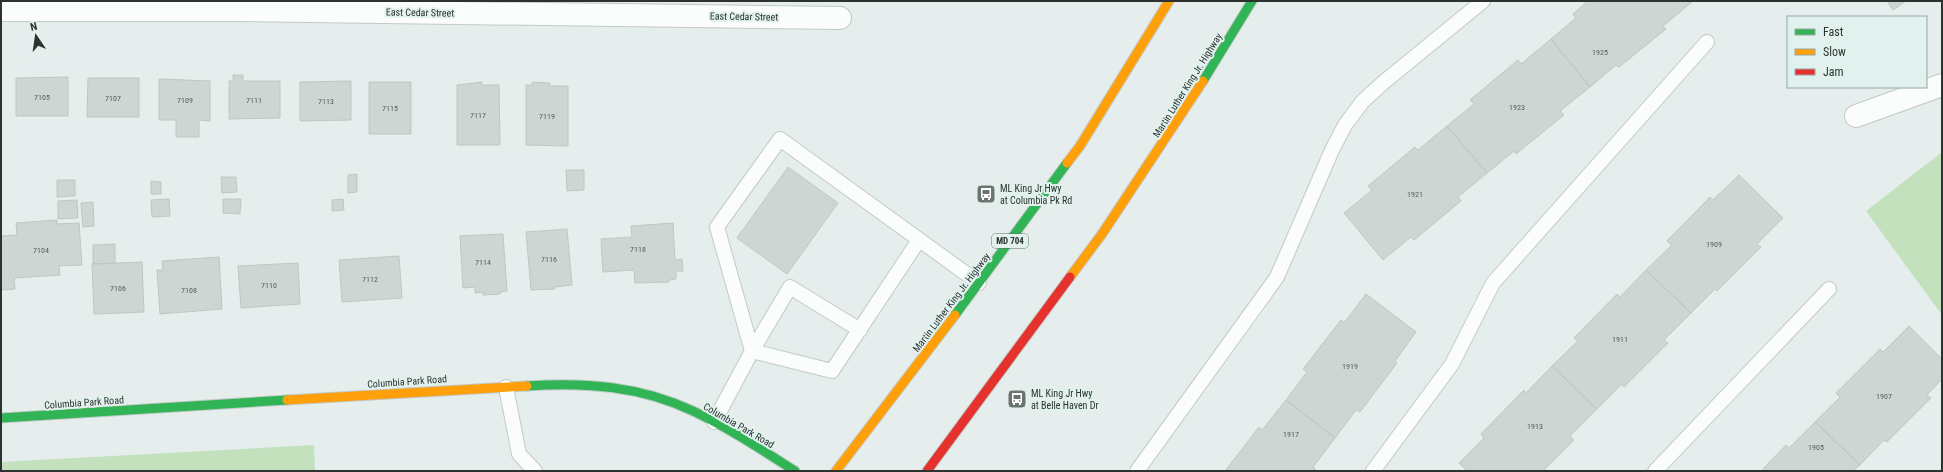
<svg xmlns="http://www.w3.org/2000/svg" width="1943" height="472" viewBox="0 0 1943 472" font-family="'Roboto Condensed',sans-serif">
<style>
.green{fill:#c2e1bc}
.building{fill:#ced5d2;stroke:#c0c6c4}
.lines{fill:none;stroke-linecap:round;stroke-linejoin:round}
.lane-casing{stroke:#c2cac8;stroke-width:16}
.street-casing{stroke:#c2cac8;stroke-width:24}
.fast-casing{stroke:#c2cac8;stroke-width:11}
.slow-casing{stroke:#c2cac8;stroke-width:11}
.jam-casing{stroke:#c2cac8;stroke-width:11}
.lane{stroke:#fbfcfc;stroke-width:14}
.street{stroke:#fbfcfc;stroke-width:22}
.fast{stroke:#30b455;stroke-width:9}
.slow{stroke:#ff9f0a;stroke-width:9}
.jam{stroke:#e5322d;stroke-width:9}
.labels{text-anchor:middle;stroke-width:4;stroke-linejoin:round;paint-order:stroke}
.number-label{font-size:8px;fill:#565d5b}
.shield{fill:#e1f2ee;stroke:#626c69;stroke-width:1}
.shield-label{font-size:9px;font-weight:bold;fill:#2b3230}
.street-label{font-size:10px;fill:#2b3230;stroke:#e1f2ee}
.poi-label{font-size:10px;fill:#2b3230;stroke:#e1f2ee;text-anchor:start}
</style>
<rect width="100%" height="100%" fill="#e5eeec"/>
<path class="green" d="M1942,152V315L1866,211Z
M314,445L315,471H1V462Z"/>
<path class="building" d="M1588,1H1691L1692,2L1663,26L1666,29L1619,67L1616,65L1590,87L1551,39L1576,18L1573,14Z
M1887,1H1906L1893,10Z
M1551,39L1590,87L1560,111L1564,115L1516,154L1514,151L1487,173L1447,126L1474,104L1470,100L1518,60L1521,64Z
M233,75H243V81H280V118L229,119V81H233Z
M68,77V116H16V78Z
M88,78H139V117H87Z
M159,79L210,81V121L199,120V137H176V120H159Z
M351,81V120L300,121V82Z
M369,82H411V134H369Z
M482,82V85H499L500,145H457V85Z
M532,82L550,83V86H568V146L526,145V85H532Z
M1447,126L1487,173L1458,197L1461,201L1414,240L1411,237L1383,260L1344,213L1372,190L1368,186L1415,147L1418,150Z
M788,167L838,203L787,274L737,238Z
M566,170H584V190L567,191Z
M357,174V192L348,193V175Z
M1739,175L1783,218L1757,244L1761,247L1717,291L1715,289L1691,313L1646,270L1672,245L1667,241L1710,197L1713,200Z
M221,177H236L237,192L222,193Z
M57,180H75V196L57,197Z
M151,181L161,182V194H151Z
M169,199L170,216L152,217L151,200Z
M223,199H241L240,214L223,213Z
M343,199L344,210L332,211V200Z
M77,200L78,218L58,219V201Z
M93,202L94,226L83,227L81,203Z
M57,220V224L79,223L82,265L59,266L60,275L14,278L15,289L1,290V236L17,235L16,223Z
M673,223L675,260L682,259L683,271H676V279L669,280V282L635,283L634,270L603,272L601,239L632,237L631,226Z
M567,229L572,285L555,287V289L531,290L526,232Z
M503,234L507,291L500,292V294L483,295V292L475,293V287L463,288L460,236Z
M115,244V263L93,264V245Z
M399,256L402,298L342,302L339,260Z
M219,257L222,309L160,314L157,270H163L162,261Z
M142,262L144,312L94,314L92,264Z
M298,263L300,304L241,308L238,266Z
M1646,270L1691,313L1664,340L1668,343L1624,387L1622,384L1597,409L1552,366L1578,341L1574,338L1617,294L1620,297Z
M1366,294L1416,332L1395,361L1397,363L1360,412L1356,410L1335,438L1286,400L1307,372L1303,369L1341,320L1344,323Z
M1909,326L1942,359V379L1927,395L1931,398L1887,442L1884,440L1860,465L1815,422L1840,397L1836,393L1880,349L1883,352Z
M1552,366L1597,409L1570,436L1574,440L1543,471H1467L1459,463L1484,438L1481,434L1524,390L1526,393Z
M1286,400L1335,438L1313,467L1316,470L1315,471H1225L1259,427L1262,430Z
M1815,422L1860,465L1853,471H1761L1786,445L1789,448Z"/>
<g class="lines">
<defs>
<path id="lane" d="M860,330L790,287L752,351L832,371L919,240
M506,387L519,454L535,471
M714,422L752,351L717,227L780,139L979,283
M1137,471L1277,277L1332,150L1345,125L1363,101L1384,82L1483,1
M1373,471L1452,364L1493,283L1707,42
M1655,471L1829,289"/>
<path id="street" d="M1,10H236L840,18
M1856,116L1942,85"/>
<path id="fast" d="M1203,81L1252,1
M955,315L1067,163
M527,386C585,382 640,386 693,411C729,428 762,450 795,471
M1,418L287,400"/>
<path id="slow" d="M1067,163L1080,146L1169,1
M1070,277L1102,234L1203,81
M287,400L527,386
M836,471L955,315"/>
<path id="jam" d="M927,471L1070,277"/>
</defs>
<use href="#lane" class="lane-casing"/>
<use href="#street" class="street-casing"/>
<use href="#fast" class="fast-casing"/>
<use href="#slow" class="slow-casing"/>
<use href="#jam" class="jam-casing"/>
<use href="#lane" class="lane"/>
<use href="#street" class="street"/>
<use href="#fast" class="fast"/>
<use href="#slow" class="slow"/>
<use href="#jam" class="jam"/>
</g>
<defs>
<symbol id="bus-square" viewBox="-11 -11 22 22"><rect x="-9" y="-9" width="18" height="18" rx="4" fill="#6c7472" stroke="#e1f2ee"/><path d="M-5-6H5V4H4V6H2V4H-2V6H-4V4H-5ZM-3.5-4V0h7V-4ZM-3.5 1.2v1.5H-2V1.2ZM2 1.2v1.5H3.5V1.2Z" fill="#fff"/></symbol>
</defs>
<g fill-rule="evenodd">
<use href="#bus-square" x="975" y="183" width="22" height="22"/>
<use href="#bus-square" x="1006" y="388" width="22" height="22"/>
</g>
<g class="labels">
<g class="number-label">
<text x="1600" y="55">1925</text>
<text x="42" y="100">7105</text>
<text x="113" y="101">7107</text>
<text x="185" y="103">7109</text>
<text x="254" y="103">7111</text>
<text x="326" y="104">7113</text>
<text x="1517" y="110">1923</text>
<text x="390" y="111">7115</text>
<text x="478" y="118">7117</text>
<text x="547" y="119">7119</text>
<text x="1415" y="197">1921</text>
<text x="1714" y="247">1909</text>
<text x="638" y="252">7118</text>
<text x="41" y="253">7104</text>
<text x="549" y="262">7116</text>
<text x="483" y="265">7114</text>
<text x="370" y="282">7112</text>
<text x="269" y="288">7110</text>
<text x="118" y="291">7106</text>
<text x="189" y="293">7108</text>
<text x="1620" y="342">1911</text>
<text x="1350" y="369">1919</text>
<text x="1884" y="399">1907</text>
<text x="1535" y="429">1913</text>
<text x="1291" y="437">1917</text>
<text x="1816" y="450">1905</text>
</g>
<rect class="shield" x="992" y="234" width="36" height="14" rx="3"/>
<g class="shield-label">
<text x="1010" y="244">MD 704</text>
</g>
<g class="street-label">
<text transform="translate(420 12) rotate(1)" y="4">East Cedar Street</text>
<text transform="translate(744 16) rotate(1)" y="4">East Cedar Street</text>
<text transform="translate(1187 85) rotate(-58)" y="4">Martin Luther King Jr. Highway</text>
<text transform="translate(951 302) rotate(-53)" y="4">Martin Luther King Jr. Highway</text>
<text transform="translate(407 381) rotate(-4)" y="4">Columbia Park Road</text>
<text transform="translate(84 402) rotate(-4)" y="4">Columbia Park Road</text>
<text transform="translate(739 425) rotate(30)" y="4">Columbia Park Road</text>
</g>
<g class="poi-label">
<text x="1000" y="192">ML King Jr Hwy<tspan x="1000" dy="12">at Columbia Pk Rd</tspan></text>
<text x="1031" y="397">ML King Jr Hwy<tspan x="1031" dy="12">at Belle Haven Dr</tspan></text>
</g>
</g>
<rect width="1943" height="472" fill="none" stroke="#2b3230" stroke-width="4"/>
<rect x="1787" y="16" width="140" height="72" fill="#e1f2ee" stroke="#98a5a2"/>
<rect x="1795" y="29" width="20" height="6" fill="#30b455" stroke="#98a5a2"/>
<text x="1823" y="36" font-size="12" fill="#2b3230">Fast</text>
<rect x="1795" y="49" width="20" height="6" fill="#ff9f0a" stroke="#98a5a2"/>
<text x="1823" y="56" font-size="12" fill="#2b3230">Slow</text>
<rect x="1795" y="69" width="20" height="6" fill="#e5322d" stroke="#98a5a2"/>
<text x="1823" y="76" font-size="12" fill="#2b3230">Jam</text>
<g transform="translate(36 36) rotate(347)" stroke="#e1f2ee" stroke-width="3" paint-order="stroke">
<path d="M0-3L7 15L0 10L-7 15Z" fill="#2b3230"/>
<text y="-6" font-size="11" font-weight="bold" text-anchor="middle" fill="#2b3230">N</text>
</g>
</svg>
